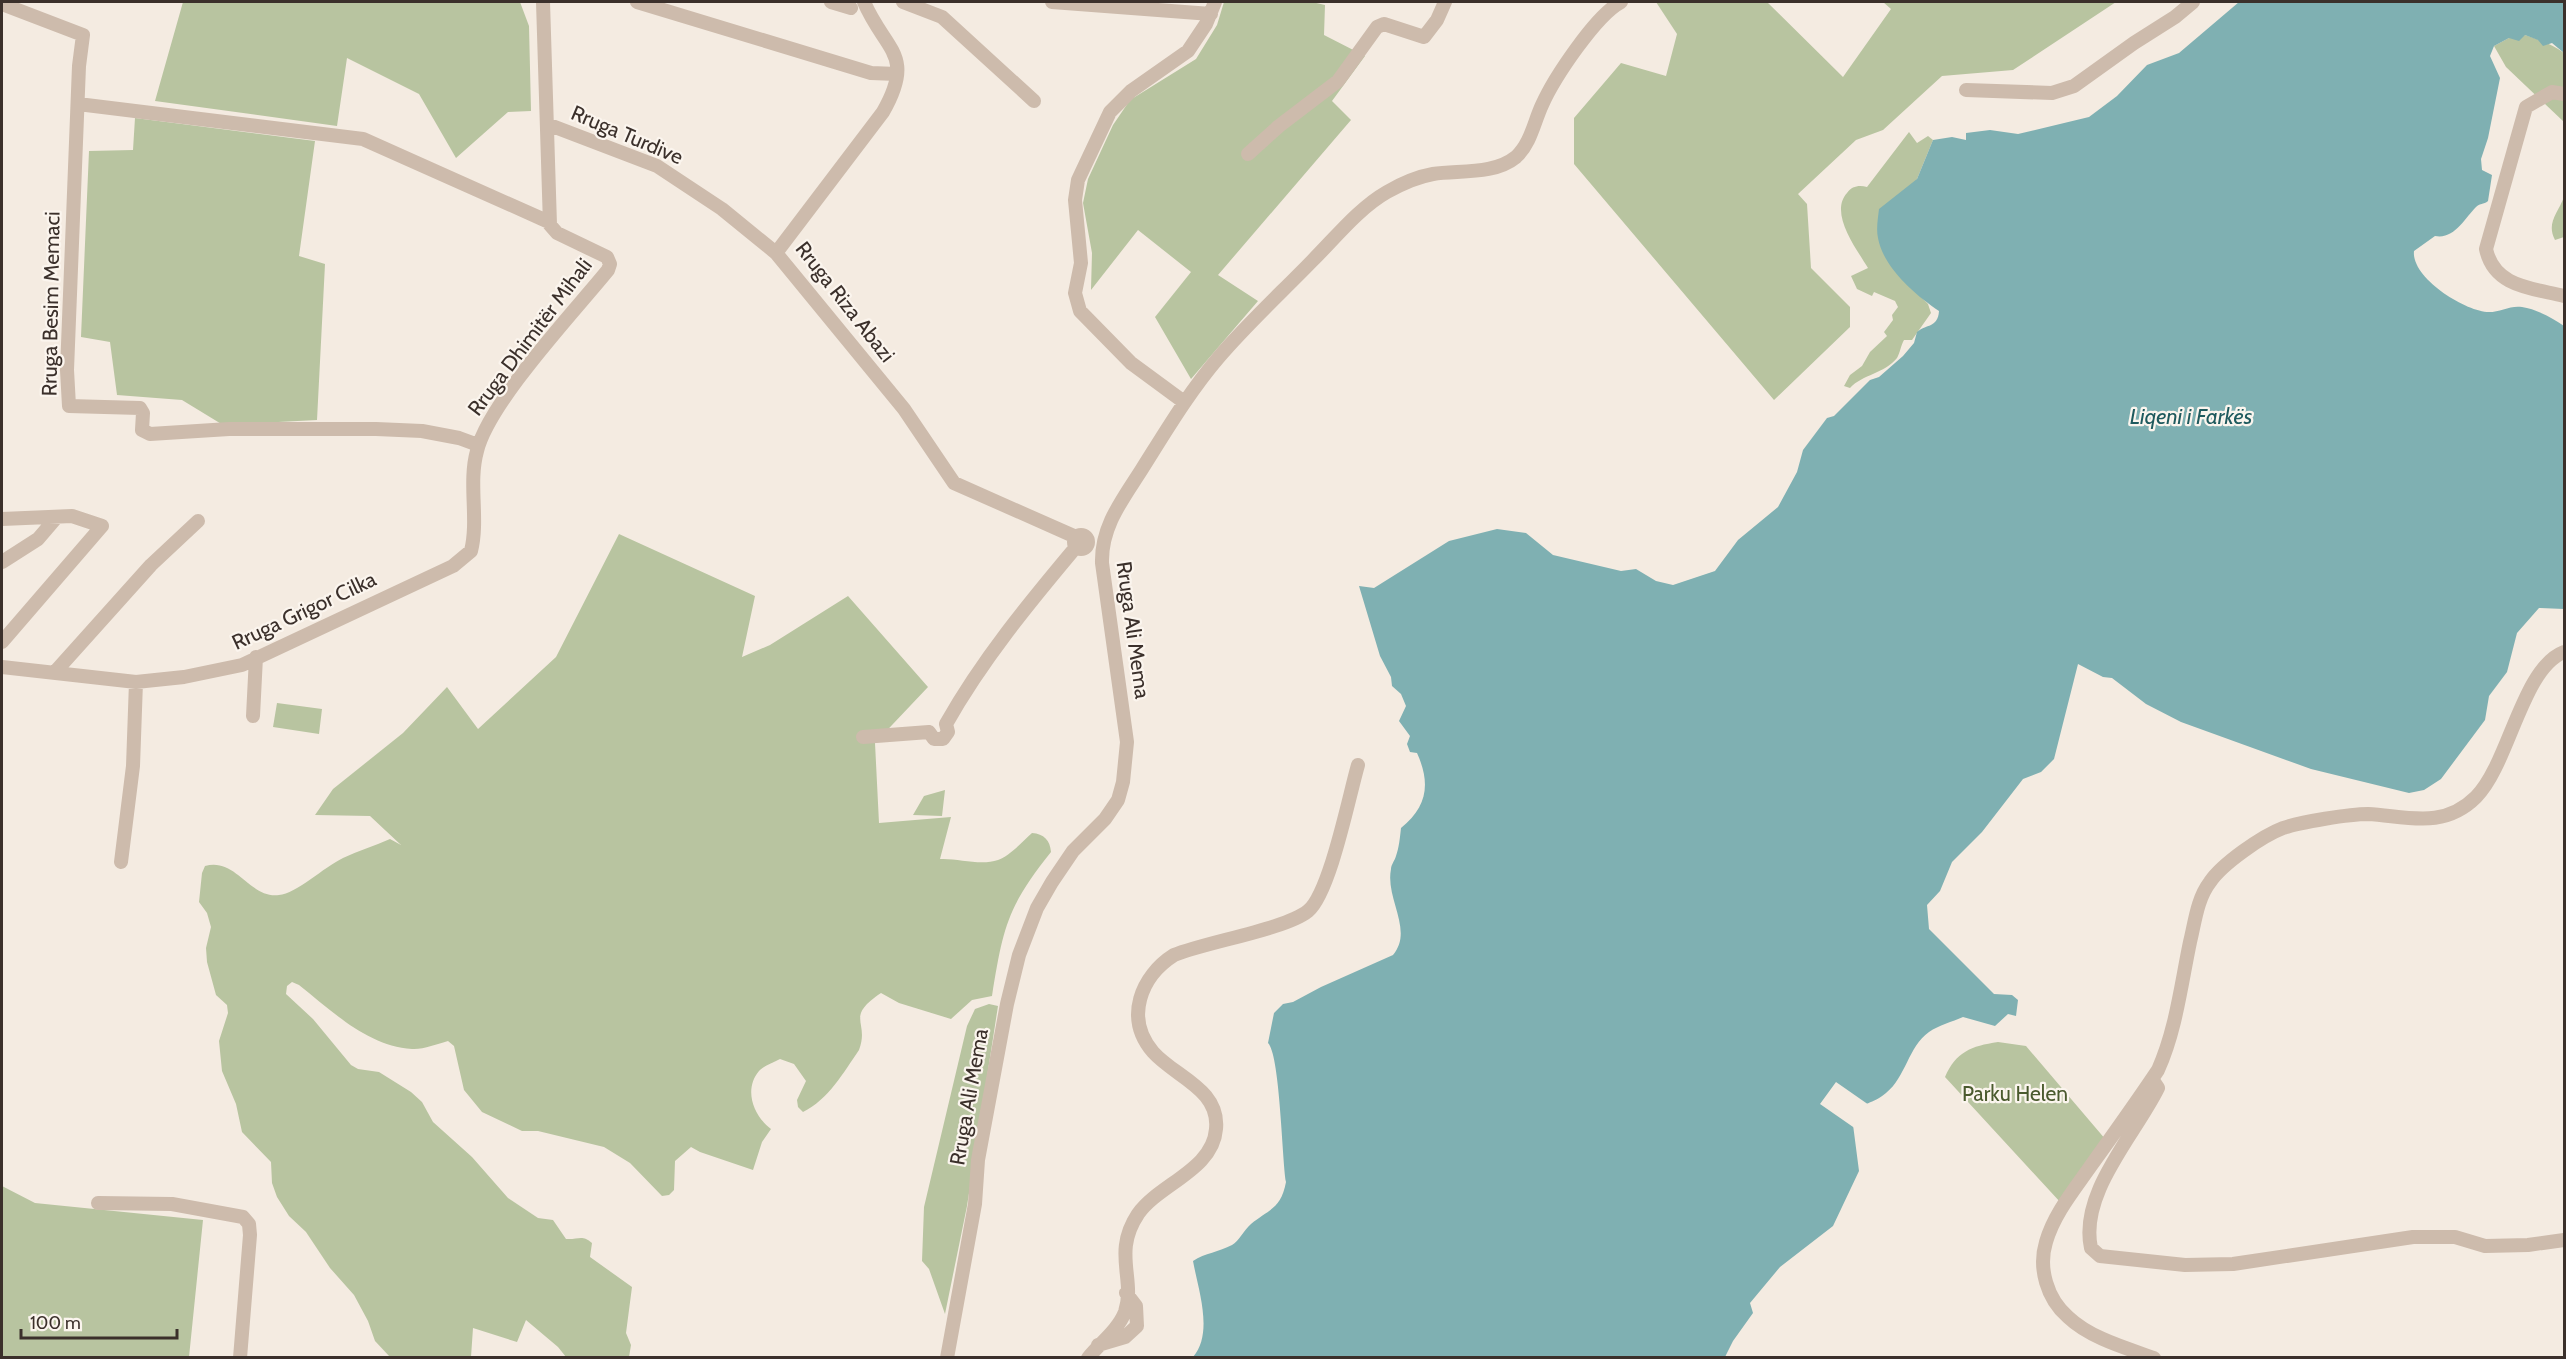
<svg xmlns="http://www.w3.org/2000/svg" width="2566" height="1359" viewBox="0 0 2566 1359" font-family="Cabin,sans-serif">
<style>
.green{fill:#b8c4a0}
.water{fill:#7fb0b2}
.pier{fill:#f4ebe1}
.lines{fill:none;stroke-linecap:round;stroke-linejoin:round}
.minor{stroke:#cdbbac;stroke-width:14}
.labels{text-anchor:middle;stroke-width:4.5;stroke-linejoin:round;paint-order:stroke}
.street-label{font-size:21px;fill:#3b302b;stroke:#fbf5ee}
.park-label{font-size:21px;fill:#4a5a2e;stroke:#fbf5ee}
.water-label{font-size:22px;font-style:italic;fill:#1f5a5e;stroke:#fbf5ee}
</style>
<rect width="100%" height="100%" fill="#f4ebe1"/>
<path class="green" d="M183,2H520L529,26L531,111L508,112L456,158L419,94L347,58L337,126L155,101Z
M1224,2H1312L1325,5L1324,35L1365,56L1332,101L1351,120L1218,275L1258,301L1191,379L1155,317L1191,272L1138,230L1091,290L1092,253L1083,203L1088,179L1113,125L1130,100L1196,59L1217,25Z
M1656,2H1767L1843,77L1891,9L1883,2H2116L2013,70L1942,76L1883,130L1856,140L1798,194L1807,204L1811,268L1850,307V327L1774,400L1574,164V118L1621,63L1666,76L1677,34Z
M2525,35C2540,40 2552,44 2564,53V122L2506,67L2494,46L2509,38Z
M135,118L315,141L299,256L325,264L317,420L223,425L182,400L117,395L110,342L81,337L89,151L133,150Z
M1909,132L1917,143L1928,136L1933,140L1917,179L1891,266L1928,304L1931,313L1912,340H1904C1901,345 1900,353 1897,358C1884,374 1863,374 1850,388L1844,386L1850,375L1862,366L1870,352L1887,336L1884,332L1893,320L1892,315L1898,307L1895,301L1874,292L1872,296L1857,289L1851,276L1868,268C1856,248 1829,213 1847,193C1852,186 1859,185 1867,187Z
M2564,197V237L2555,240C2546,223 2558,213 2564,197Z
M619,534L755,596L742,657L770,645L848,596L928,687L875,743L879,823L951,817L940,859C958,858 980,866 998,860C1010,856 1023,841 1032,833C1044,834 1050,840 1051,852C1007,907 1003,928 992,996L972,1000L951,1019L899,1003L881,993C844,1018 870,1021 859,1050C844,1072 828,1100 803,1112L798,1107L797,1100L806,1081L794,1064L780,1059C773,1063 763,1066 759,1071C743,1090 754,1116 771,1129L762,1142L753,1170L700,1152L691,1147L675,1161L674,1190L669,1195L662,1196L630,1163L604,1147L538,1131H522L482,1112L464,1090L454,1046L448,1041C437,1044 422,1050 412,1049C367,1046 332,1011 299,985L292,982L287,986L286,994L313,1019L351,1065L358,1069L379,1072L411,1092L422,1102L433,1122L472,1157L508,1198L538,1218L553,1220L566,1239C578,1240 582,1234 592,1243L590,1257L632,1287L626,1333L631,1345L629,1357H566L558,1347L526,1320L517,1342L473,1328L471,1357H390L375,1341L368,1321L354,1295L330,1268L306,1232L289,1216L277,1197L272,1183L271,1162L242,1132L236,1104L222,1071L219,1041L228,1013L227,1005L216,995L207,962L206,948L211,927L207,913L199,902L202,873L205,866C236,857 250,899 279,895C296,894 324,867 343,858C358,851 374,846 390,839L401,845L370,816L315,815L333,789L403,733L447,687L478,729L556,657Z
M277,703L322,709L319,734L273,727Z
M945,790L942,816L913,815L924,796Z
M989,1004L998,1006L967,1206L945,1314L929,1269L922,1261L924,1207L967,1026L975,1009Z
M1998,1042L2026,1046L2106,1140L2061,1203L1945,1077C1956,1052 1971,1046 1998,1042Z
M2,1186L35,1203L203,1220L189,1357H2Z"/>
<path class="water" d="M2239,2H2564V53L2552,43L2543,46L2538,40L2525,35L2519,41L2509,38L2494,46L2490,56L2500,78L2488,138L2481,159L2482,170L2492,175L2488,201C2485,204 2480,203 2476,207C2465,218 2454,240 2435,236L2414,251C2411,278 2466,312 2489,312C2500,312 2511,305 2522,307C2536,309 2553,318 2564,326V609L2539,608L2517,633L2507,672L2489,696L2485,720L2441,779L2424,790L2409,793L2311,769L2181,722L2146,704L2112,678L2103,677L2078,664L2054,759L2041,772L2023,779L1982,832L1952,862L1940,891L1927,905L1929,929L1994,994L2012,995L2018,1000L2016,1016L2008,1014L1995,1026L1963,1017C1952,1022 1939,1025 1929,1032C1908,1047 1906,1077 1886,1093C1872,1105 1864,1100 1852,1117L1859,1171L1833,1226L1780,1267L1750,1303L1753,1313L1733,1341L1725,1357H1193C1214,1333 1198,1289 1193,1261C1205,1253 1219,1252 1232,1245C1239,1241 1244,1230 1251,1224C1269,1209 1281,1209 1286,1182C1282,1157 1280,1055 1268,1043L1274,1013L1283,1004L1293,1002L1321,987L1393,955C1414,930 1385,899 1391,869C1391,865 1395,860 1396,856C1399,848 1400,837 1401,828C1427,807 1431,784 1417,753L1410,752L1407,744L1410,736L1399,721L1406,706L1401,694L1392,686L1391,677L1380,656L1359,586L1374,588L1449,541L1497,529L1526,533L1553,555L1621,571L1636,569L1656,581L1673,585L1715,571L1738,540L1778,507L1797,472L1803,450L1827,418L1834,416L1870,380L1879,377L1903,356L1914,343L1917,332C1926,324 1938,328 1939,311C1915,295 1883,267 1878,238C1876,229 1878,218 1879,209L1917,179L1933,140L1952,137L1966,140V133L1990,130L2018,134L2089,117L2117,96L2147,65L2179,53Z"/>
<path class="pier" d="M1836,1082L1869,1105L1863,1108L1855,1118L1856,1129L1820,1104Z"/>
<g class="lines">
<path class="minor" d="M637,2L871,73L897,74
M831,2L851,8
M903,2L942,17L1034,101
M1052,2L1211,14
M2,4L83,35L79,66L67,370L69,406L140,408L143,413L142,430L150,434L229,429H376L422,431L459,438L478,445
M1966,90L2052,93L2074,86L2134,43L2175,17L2193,2
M2564,94L2552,92L2526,107L2486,249C2494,287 2532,288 2564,296
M78,104L363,139L549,222
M547,124L657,166L722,209L776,253L904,409L954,483L1076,537
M1248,154L1279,126L1338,81L1377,27L1384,24L1424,37L1437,20L1445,2
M776,253L883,112C916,54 885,51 864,2
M1184,402L1131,363L1080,311L1075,293L1081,263L1075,200L1078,180L1110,112L1131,91L1188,51L1206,24L1215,2
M2,519L72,516L102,526L2,642
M1074 542a7 7 0 1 1 14 0a7 7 0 1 1-14 0Z
M2,562L38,539L56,518
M2,667L136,682L184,677L242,665L453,566L471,551C479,519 468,483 477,451C489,402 574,312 608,270L610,264L607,257L557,233L550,225L543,2
M55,672L151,565L198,521
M253,716L256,657
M946,724C982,660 1029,603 1076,547
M929,732L934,739H943L948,732L946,724
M863,737L929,732
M121,862L133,766L136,682
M2152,1079L2158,1088C2135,1135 2079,1193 2091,1248L2100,1256L2185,1265L2233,1264L2413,1237H2455L2485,1246L2528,1245L2564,1240
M98,1203L172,1204L243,1217L249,1224L250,1235L240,1358
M1098,1345L1125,1337L1137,1326L1136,1306L1126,1293
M947,1358L975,1204L978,1160L1007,1004L1019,955L1037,908L1052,882L1073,851L1105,819L1118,800L1123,782L1127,742L1102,563C1101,526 1123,499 1142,469C1166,431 1189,392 1219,357C1248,323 1282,292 1313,260C1336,237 1359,208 1387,192C1401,184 1416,177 1433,174C1459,170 1494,175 1516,157C1531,143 1534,122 1542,105C1554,78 1596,15 1621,2
M1088,1358C1100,1343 1118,1330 1125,1312C1136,1279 1112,1253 1138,1214C1159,1184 1213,1170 1216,1129C1220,1089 1175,1077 1153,1052C1124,1018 1141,976 1174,955C1206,942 1286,929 1308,911C1330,893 1349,796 1358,765
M2154,1358C2126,1348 2090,1338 2068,1317C2047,1299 2038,1268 2046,1242C2054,1214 2074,1190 2090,1167C2113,1135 2136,1103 2158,1070C2176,1030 2181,985 2190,942C2195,922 2197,899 2210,882C2222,864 2262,836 2283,828C2300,822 2350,814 2368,814C2406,816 2443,830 2476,797C2509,764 2522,668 2564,652"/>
</g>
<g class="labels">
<g class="street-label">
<text transform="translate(627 135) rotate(23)" y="7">Rruga Turdive</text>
<text transform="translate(845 302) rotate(52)" y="7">Rruga Riza Abazi</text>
<text transform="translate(51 304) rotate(-89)" y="7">Rruga Besim Memaci</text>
<text transform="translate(530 337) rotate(-53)" y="7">Rruga Dhimitër Mihali</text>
<text transform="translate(304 611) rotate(-25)" y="7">Rruga Grigor Cilka</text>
<text transform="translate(1133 630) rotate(82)" y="7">Rruga Ali Mema</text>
<text transform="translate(969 1097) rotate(-80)" y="7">Rruga Ali Mema</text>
</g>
<g class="park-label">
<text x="2015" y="1101">Parku Helen</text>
</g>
<g class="water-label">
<text x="2191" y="424">Liqeni i Farkës</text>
</g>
</g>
<rect width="2566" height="1359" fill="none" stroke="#3b302b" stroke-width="6"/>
<path d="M21 1329v9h156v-9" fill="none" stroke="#3b302b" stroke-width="3"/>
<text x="30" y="1329" font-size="18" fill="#3b302b" stroke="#fbf5ee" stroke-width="4.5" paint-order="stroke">100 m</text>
</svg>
